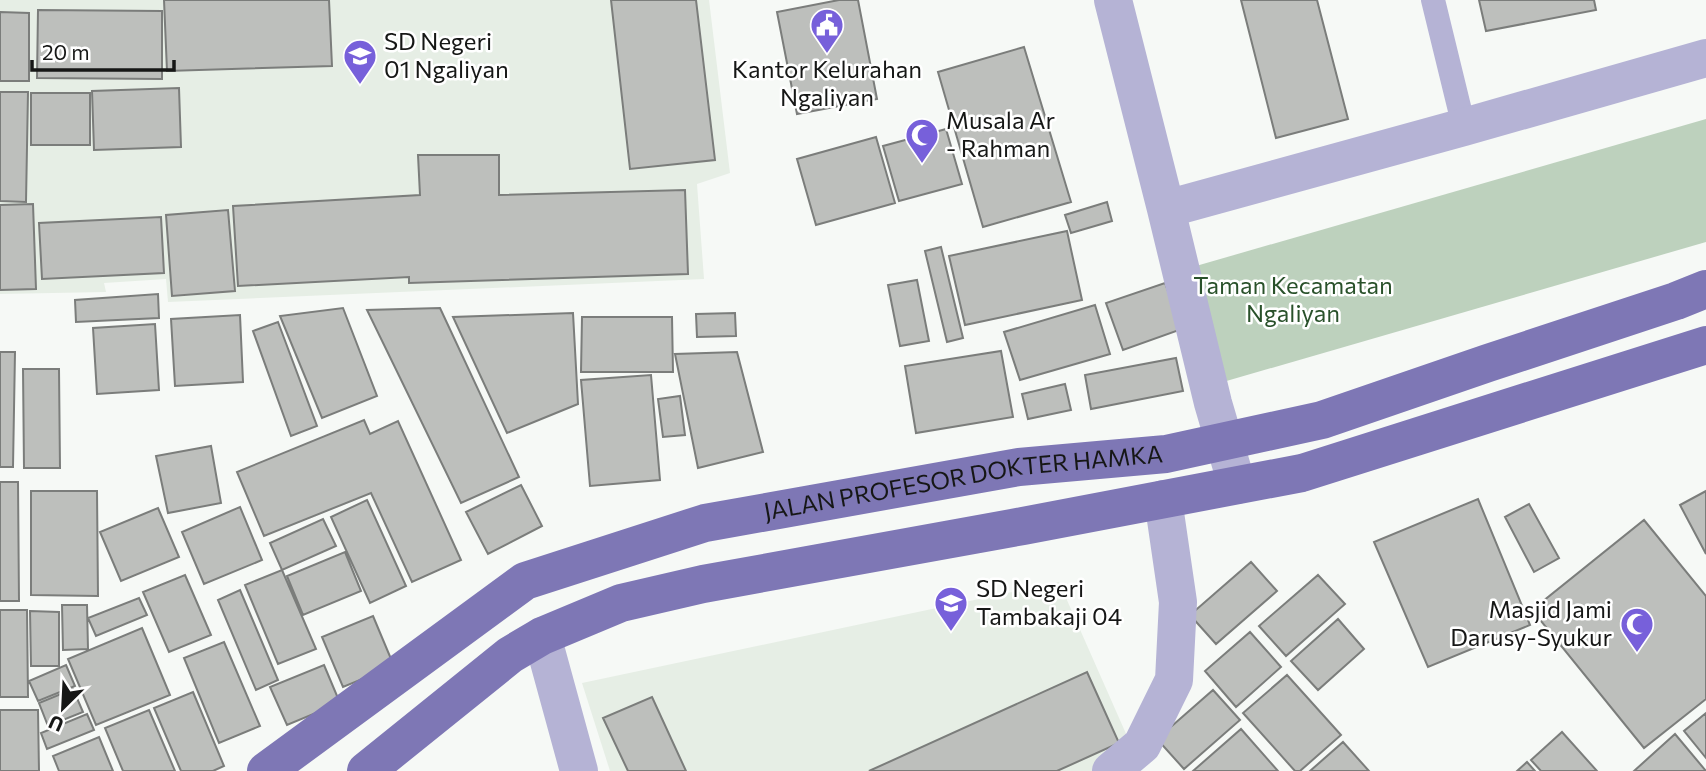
<svg xmlns="http://www.w3.org/2000/svg" width="1706" height="771" viewBox="0 0 1706 771" font-family="Commissioner,sans-serif">
<style>
.built{fill:#e6eee5}
.green{fill:#bdd1bd}
.building{fill:#bdbfbc;stroke:#7b7d7b;stroke-width:2}
.lines{fill:none;stroke-linecap:round;stroke-linejoin:round}
.lane{stroke:#b5b3d5;stroke-width:24}
.street{stroke:#b5b3d5;stroke-width:38}
.primary{stroke:#7e77b5;stroke-width:38}
.labels{text-anchor:middle;stroke-width:5;stroke-linejoin:round;paint-order:stroke}
.poi-label{font-size:24px;fill:#161716;stroke:#fff;text-anchor:start}
.park-label{font-size:24px;fill:#29512a;stroke:#fff}
.street-label{font-size:24px;fill:#161716;stroke:#fff}
</style>
<rect width="100%" height="100%" fill="#f6f9f6"/>
<path class="built" d="M0,0H709L730,173L697,184L704,279L168,302L166,279L104,283L106,292L0,294Z
M1059,582L1131,745L1100,771H610L582,683Z"/>
<path class="green" d="M1706,119V242L1223,382L1189,268Z"/>
<path class="building" d="M164,0H329L332,66L167,71Z
M611,0H696L715,160L630,169Z
M839,0H858L877,99L797,114L777,12Z
M1241,0H1317L1348,119L1276,138Z
M1479,0H1594L1596,10L1486,31Z
M38,10L162,11V79L37,78Z
M0,12L29,13V81H0Z
M1024,47L1071,202L983,227L938,72Z
M179,88L181,147L94,150L92,91Z
M0,92H28L26,202L0,201Z
M31,93H90V145H31Z
M946,129L962,184L899,201L883,146Z
M876,137L895,203L816,225L797,159Z
M418,155H499V195L685,190L688,274L409,283V277L238,286L233,206L420,195Z
M1107,202L1112,221L1071,233L1065,215Z
M33,204L36,289L0,290V205Z
M228,210L235,291L172,296L166,215Z
M161,217L164,273L42,279L39,223Z
M1067,231L1082,300L965,325L949,256Z
M941,247L963,338L947,342L925,251Z
M917,280L929,341L900,346L888,285Z
M1165,283L1182,329L1123,350L1106,303Z
M158,294L159,318L76,322L75,300Z
M1095,305L1110,354L1020,380L1004,332Z
M343,308L377,396L322,418L280,316Z
M440,308L519,477L461,503L367,310Z
M573,313L578,404L507,433L453,317Z
M735,313L736,336L697,337L696,314Z
M240,315L243,382L175,386L171,319Z
M582,317H672L673,372H581Z
M278,322L317,426L291,436L253,331Z
M155,324L159,390L97,394L93,328Z
M1001,351L1013,417L916,433L905,366Z
M0,352H15L13,467H0Z
M737,352L763,452L698,468L675,354Z
M1176,358L1183,391L1091,409L1085,375Z
M23,369H59L60,468H24Z
M651,375L660,480L590,486L581,380Z
M1065,384L1071,410L1028,419L1022,394Z
M680,396L685,435L663,437L658,399Z
M364,420L370,434L398,421L461,560L412,582L371,493L264,536L237,472Z
M211,446L221,503L168,513L156,456Z
M0,482H18L19,601H0Z
M521,485L542,526L488,554L466,512Z
M31,491H97L98,596L31,595Z
M1706,491V554L1680,505Z
M1478,499L1530,625L1428,667L1374,542Z
M367,500L406,586L370,603L331,517Z
M1529,504L1559,558L1534,572L1505,517Z
M240,507L262,560L204,584L182,532Z
M158,508L179,557L121,581L100,532Z
M323,519L336,546L282,570L270,543Z
M1644,520L1706,596V699L1644,748L1532,610Z
M345,552L361,591L303,615L287,576Z
M1251,562L1277,591L1216,644L1190,615Z
M282,570L316,649L278,664L245,585Z
M185,575L211,635L169,652L143,592Z
M1318,575L1345,604L1286,656L1259,626Z
M240,590L278,680L256,690L218,600Z
M139,598L147,615L96,636L88,618Z
M62,605H87L88,649L63,650Z
M0,610H27L28,697H0Z
M30,611L59,612V666H31Z
M373,616L394,666L343,687L322,637Z
M1338,619L1364,649L1318,690L1291,661Z
M142,628L170,695L96,725L68,659Z
M1250,632L1281,667L1236,707L1205,671Z
M224,642L260,726L219,743L184,658Z
M66,665L75,686L38,701L29,681Z
M324,665L340,703L287,725L270,687Z
M1087,672L1119,743L1057,771H869Z
M1287,675L1341,735L1300,771H1295L1243,713Z
M73,689L83,712L48,726L39,703Z
M1213,690L1240,720L1184,769L1157,739Z
M193,692L224,766L213,771H181L154,708Z
M652,697L686,771H628L603,718Z
M0,710H38L39,771H0Z
M149,710L175,771H123L105,728Z
M1706,713V758L1684,731Z
M87,714L94,730L47,749L41,733Z
M1241,729L1278,771H1193Z
M1562,732L1597,771H1541L1531,760Z
M1675,734L1706,771H1634Z
M99,737L113,771H59L53,756Z
M1343,742L1369,771H1310Z
M1527,762L1535,771H1517Z"/>
<g class="lines">
<path class="lane" d="M1433,0L1464,127"/>
<path class="street" d="M1113,0L1166,209L1213,403L1237,485
M1166,209L1464,127L1706,58
M542,636L579,771
M1111,771L1142,745L1174,680L1178,602L1163,499"/>
<g class="primary">
<path id="s1" d="M266,771L525,581L705,523L1019,467L1166,454L1322,420L1488,363L1676,301L1706,289"/>
<path d="M366,771L510,655L542,636L621,603L703,584L1023,526L1302,473L1706,345"/>
</g>
</g>
<defs>
<symbol id="civic-pin" viewBox="-11 -11 22 30"><path d="M0 17L-7.5 6A9.5 9.5 0 1 1 7.5 6Z" fill="#7760da" stroke="#fff"/><path d="M-.6-6.5H3V-4.5H.6V-3L4-1V1h2V6H-6V1h2V-1L-.6-3ZM-1.2 2.5V6h2.4V2.5Z" fill="#fff"/></symbol>
<symbol id="school-pin" viewBox="-11 -11 22 30"><path d="M0 17L-7.5 6A9.5 9.5 0 1 1 7.5 6Z" fill="#7760da" stroke="#fff"/><path d="M0-5L7-2L0 1L-7-2ZM-4 1L0 2.5L4 1V4Q0 6-4 4Z" fill="#fff"/></symbol>
<symbol id="mosque-pin" viewBox="-11 -11 22 30"><path d="M0 17L-7.5 6A9.5 9.5 0 1 1 7.5 6Z" fill="#7760da" stroke="#fff"/><path d="M3.5-4.9A6 6 0 1 0 3.5 4.9A5 5 0 1 1 3.5-4.9Z" fill="#fff"/></symbol>
</defs>
<g fill-rule="evenodd">
<use href="#civic-pin" x="808" y="6" width="38" height="52"/>
<use href="#school-pin" x="341" y="37" width="38" height="52"/>
<use href="#mosque-pin" x="903" y="116" width="38" height="52"/>
<use href="#school-pin" x="932" y="584" width="38" height="52"/>
<use href="#mosque-pin" x="1618" y="605" width="38" height="52"/>
</g>
<g class="labels">
<g class="poi-label">
<text x="384" y="50">SD Negeri<tspan x="384" dy="28">01 Ngaliyan</tspan></text>
<text x="827" y="78" text-anchor="middle">Kantor Kelurahan<tspan x="827" dy="28">Ngaliyan</tspan></text>
<text x="946" y="129">Musala Ar<tspan x="946" dy="28">- Rahman</tspan></text>
<text x="976" y="597">SD Negeri<tspan x="976" dy="28">Tambakaji 04</tspan></text>
<text x="1612" y="618" text-anchor="end">Masjid Jami<tspan x="1612" dy="28">Darusy-Syukur</tspan></text>
</g>
<g class="park-label">
<text x="1293" y="294">Taman Kecamatan<tspan x="1293" dy="28">Ngaliyan</tspan></text>
</g>
<g class="street-label">
<text dy="8" stroke="none"><textPath href="#s1" startOffset="772">JALAN PROFESOR DOKTER HAMKA</textPath></text>
</g>
</g>
<g transform="translate(63 708) rotate(204)" stroke="#ffffff" stroke-width="5" paint-order="stroke">
<path d="M0-5L12 26L0 18L-12 26Z" fill="#161716"/>
<text y="-10" font-size="19" font-weight="bold" text-anchor="middle" fill="#161716">U</text>
</g>
<path d="M32 60v10h142v-10" fill="none" stroke="#161716" stroke-width="3.5"/>
<text x="42" y="60" font-size="21" fill="#161716" stroke="#ffffff" stroke-width="5" paint-order="stroke">20 m</text>
</svg>
